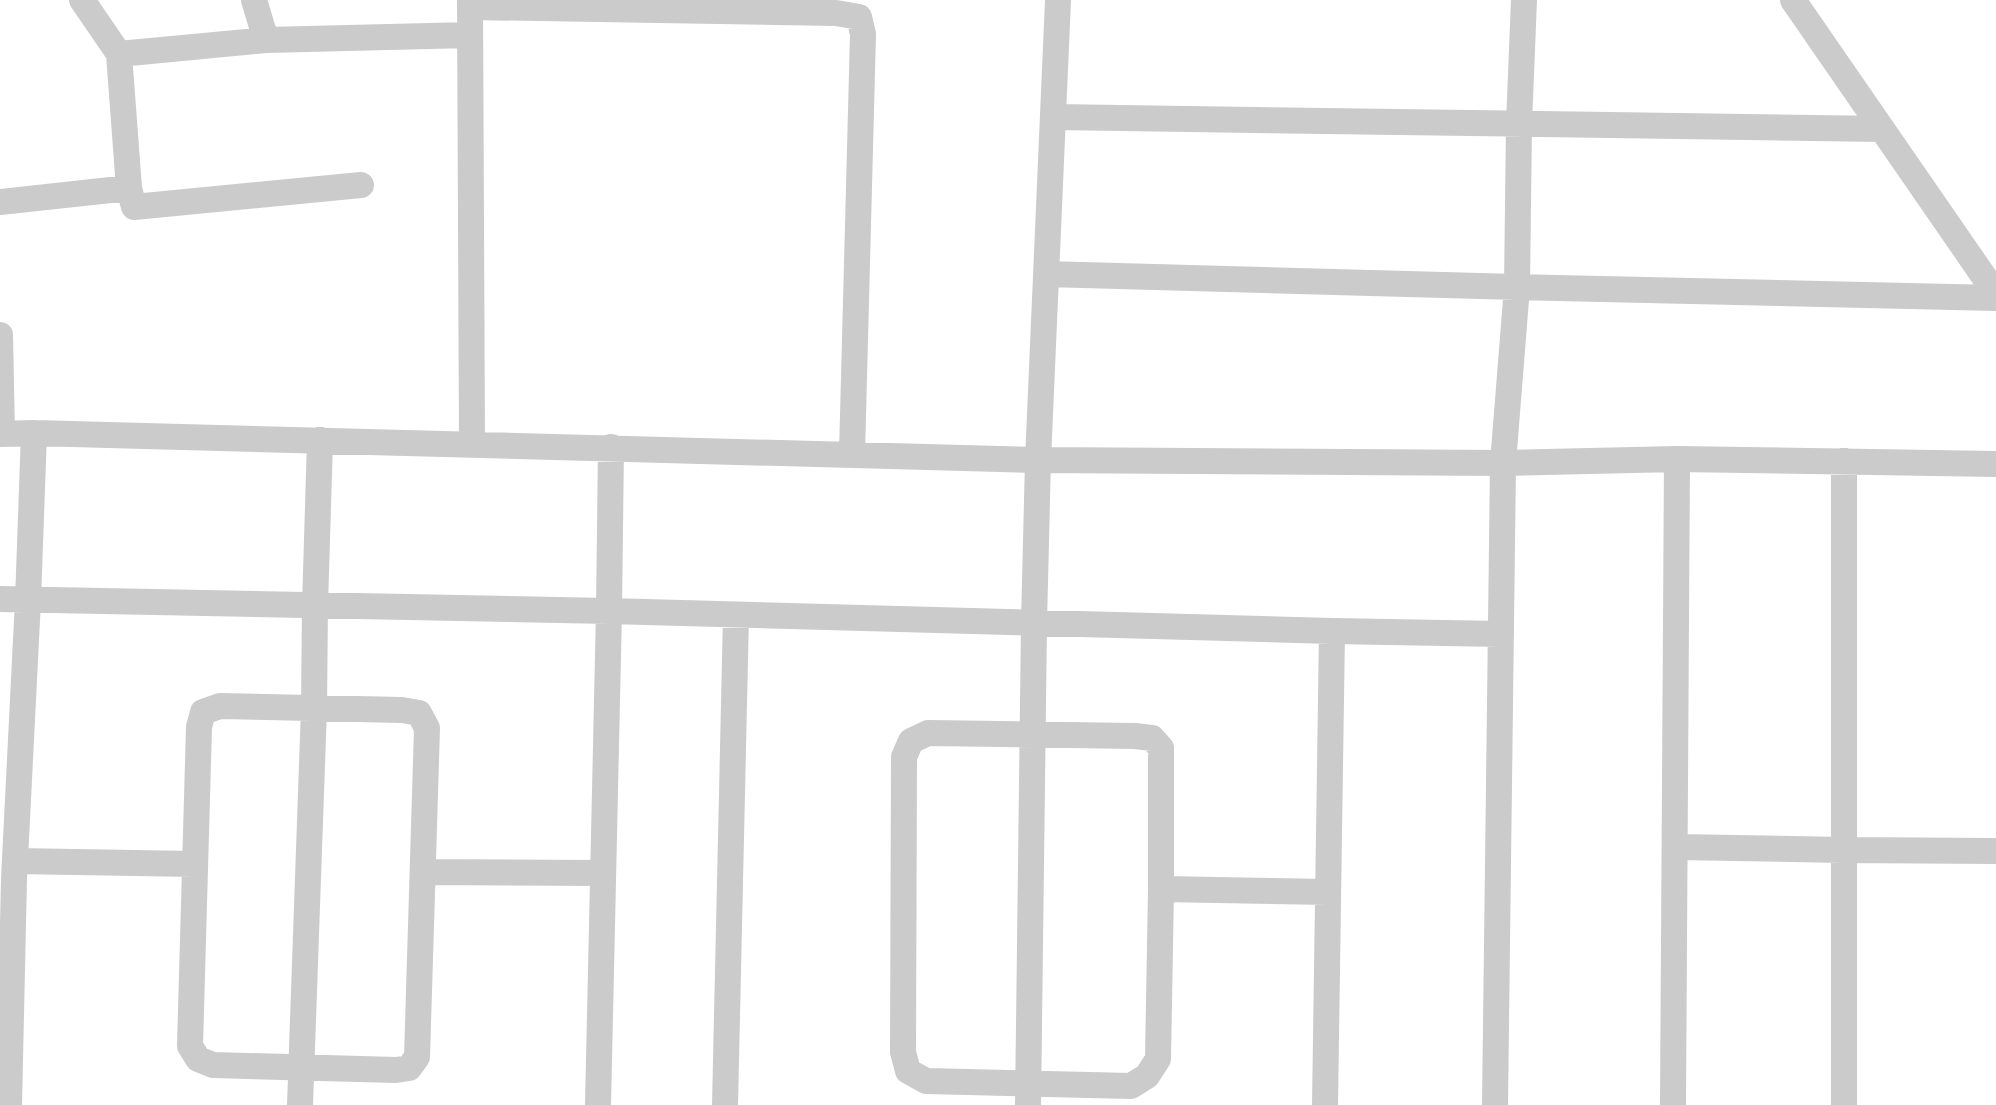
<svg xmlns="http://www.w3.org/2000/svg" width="1996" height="1105" viewBox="0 0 1996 1105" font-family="Raleway,sans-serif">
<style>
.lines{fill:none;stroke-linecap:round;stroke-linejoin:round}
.minor{stroke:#cbcbcb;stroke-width:26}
</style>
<rect width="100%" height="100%" fill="#fff"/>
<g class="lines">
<path class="minor" d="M82,0L119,54L129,188L134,207L361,185
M254,0L266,40
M470,0L472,444
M1793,0L1996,294
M470,7L836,13L859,17L863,34L852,454
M119,54L266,40L470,35
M1054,117L1882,129
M0,202L129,188
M1046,274L1517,287L1996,298
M0,335L2,434
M0,434L34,433L1038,460L1503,463L1677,459L1996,464
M1844,461V1105
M0,599L609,611L1332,631L1501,634
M220,706L402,710L419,713L427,728L417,1057L409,1068L396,1070L213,1065L198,1059L190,1046L199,727L203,712Z
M928,733L1135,736L1152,738L1161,748V889L1158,1059L1147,1076L1131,1086L926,1081L908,1071L903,1052L904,757L911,741Z
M1676,847L1844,850L1996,851
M15,861L195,864
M423,872L603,873
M1161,889L1328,892
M9,1105L14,879L28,600L34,433
M300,1105L314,708L315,606L320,440
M598,1105L609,611L611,447
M725,1105L736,615
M1028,1105L1034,623L1038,460L1058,0
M1325,1105L1332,631
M1495,1105L1503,463L1517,287L1519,124L1524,0
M1673,1105L1677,459"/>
</g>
</svg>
